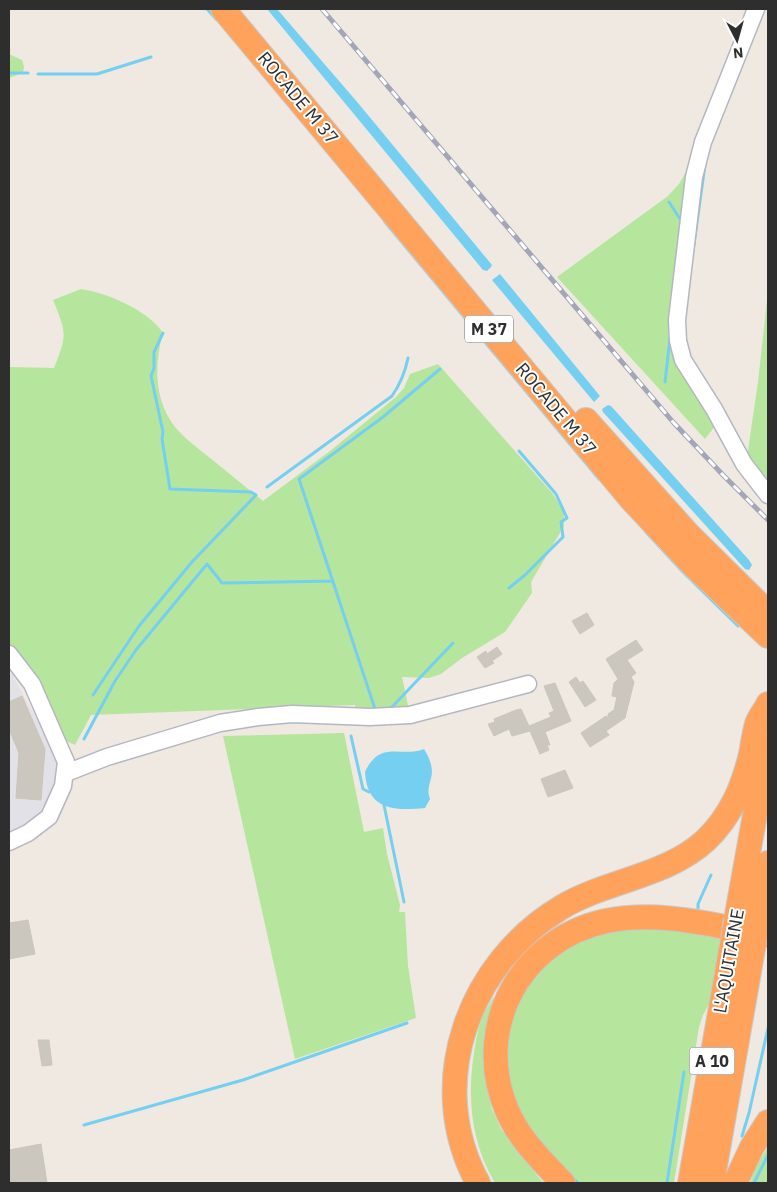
<svg xmlns="http://www.w3.org/2000/svg" width="777" height="1192" viewBox="0 0 777 1192" font-family="'IBM Plex Sans',sans-serif">
<style>
.industrial{fill:#e3e1e8}
.green{fill:#b6e59e}
.water{fill:#75cff0}
.lines{fill:none;stroke-linecap:round;stroke-linejoin:round}
.stream{stroke:#75cff0;stroke-width:3}
.building{fill:#cbc7bf;stroke:#cbc5ba}
.minor-casing{stroke:#b4b7c1;stroke-width:19}
.highway-casing{stroke:#c9c9c9;stroke-width:26}
.minor{stroke:#fff;stroke-width:16}
.highway{stroke:#ffa35c;stroke-width:24}
.rail-casing{stroke:#a3a6b8;stroke-width:5}
.rail{stroke:#fff;stroke-width:3;stroke-dasharray:9;stroke-linecap:butt}
.highway-bridge-casing{stroke:#c9c9c9;stroke-width:26;stroke-linecap:butt}
.highway-bridge{stroke:#ffa35c;stroke-width:24}
.labels{text-anchor:middle;stroke-width:4;stroke-linejoin:round;paint-order:stroke}
.shield{fill:#fff;stroke:#6d6d6d;stroke-width:1}
.shield-label{font-size:16px;font-weight:bold;fill:#2e2e2e}
.street-label{font-size:18px;fill:#2e2e2e;stroke:#fff}
</style>
<rect width="100%" height="100%" fill="#efe9e1"/>
<path class="industrial" d="M12,674L59,761L47,810L21,832L9,835V675Z"/>
<path class="green" d="M9,54L22,60L24,67L23,73L9,78Z
M690,165L671,349L674,358L715,426L705,439L557,277L668,196L679,184Z
M81,289C107,293 148,310 163,333C154,365 154,400 175,427C185,439 198,448 210,458C228,472 245,487 263,501L330,451L396,397L404,388L410,374L438,364L553,494L564,512V526L531,582L532,593L505,632L462,658L441,674L429,678L402,677L410,715L356,717L355,705L91,715L75,745L64,740L9,647V367L54,368C67,335 67,334 53,300Z
M768,291V485L747,457L758,382Z
M344,733L364,832L383,828L387,854L400,905L399,912H405L408,966L416,1018L295,1059L223,736Z
M608,924L723,932L710,1002L703,1015L699,1027L674,1183H568L529,1140L501,1076L504,1024L538,962Z
M494,995L484,1035L487,1089L492,1109L501,1129L543,1183H495C471,1143 467,1098 474,1053C476,1040 478,1027 483,1016C486,1009 491,1002 494,995Z
M768,1147V1183H750L757,1165Z"/>
<path class="water" d="M267,9H277L358,103L492,265L491,267L487,271L483,270Z
M500,274L600,396L594,402L492,280Z
M608,405L611,406L749,560L752,565L749,570L745,569L603,412L602,409Z
M424,749C429,757 434,768 431,778C429,787 427,790 430,799L425,808C394,811 367,810 365,772C380,739 401,758 424,749Z"/>
<g class="lines">
<path class="stream" d="M207,9L216,19
M10,73H28
M38,74H97L151,57
M669,202L682,222
M385,222L599,479
M693,251L705,165
M665,382L670,338
M267,487L392,396C401,383 405,373 408,358
M646,532L682,571L738,626
M509,588L525,575L563,537L561,522L567,518L556,494L519,451
M93,695L139,626L192,562L256,495L251,492L170,489L162,439L163,432L151,376L154,368V352L163,333
M390,709L453,643
M376,712L299,479L383,417L440,369
M351,736L363,789L369,792
M84,739L115,681L136,650L207,564L222,583L333,581
M384,805L404,902
M698,910V904L711,875
M84,1125L243,1080L407,1023
M742,1136L749,1113L768,1028
M571,1177L578,1183
M667,1183L684,1072
M754,1183L768,1155"/>
</g>
<path class="building" d="M587,613L594,625L580,634L572,621Z
M636,640L643,650L627,660L636,673L631,677L634,682L625,718L606,731L609,735L590,747L581,733L606,716L608,718V714L614,710L617,697L612,696L614,683L618,679L606,659Z
M497,647L502,654L492,661L494,663L485,668L477,657L486,651L487,654Z
M576,677L580,683L583,681L596,700L585,707L569,682Z
M555,683L571,721L545,732L550,745H547L549,750L540,754L530,731L512,736L509,729L494,736L488,724L495,722L494,719L516,710L521,709L529,726L551,717L549,713L554,711L544,686Z
M22,696L45,749L41,800L16,798L19,753L9,729V702Z
M565,770L573,788L548,797L541,779Z
M28,920L35,954L9,959V923Z
M38,1040H49L52,1065L42,1066Z
M41,1144L47,1183H9V1150Z"/>
<g class="lines">
<defs>
<path id="minor" d="M756,9L703,142L694,177L677,320L678,341L683,360L714,409L744,464L768,495
M9,654L32,684L66,762L63,786L49,817L28,833L9,842
M66,773L107,757L220,723L258,717L292,714L370,717L410,715L528,684"/>
<path id="highway" d="M223,9L631,499L691,563L768,636
M586,420L688,534L768,613
M736,920L767,748
M757,923L768,863
M478,1183C424,1084 468,963 562,907C607,880 666,877 706,840C731,816 743,787 751,754C753,744 754,734 757,724C759,717 765,711 768,704
M563,1183C541,1160 518,1138 506,1108C473,1026 521,939 606,921C660,910 716,926 768,935
M690,1183L733,939
M712,1183L754,943
M735,1183L752,1147L768,1122"/>
</defs>
<use href="#minor" class="minor-casing"/>
<use href="#highway" class="highway-casing"/>
<use href="#minor" class="minor"/>
<use href="#highway" class="highway"/>
<defs>
<path id="rail" d="M322,9L673,422L723,475L768,520"/>
</defs>
<use href="#rail" class="rail-casing"/>
<use href="#rail" class="rail"/>
<defs>
<path id="highway-bridge" d="M733,939L736,920
M754,943L757,923"/>
</defs>
<use href="#highway-bridge" class="highway-bridge-casing"/>
<use href="#highway-bridge" class="highway-bridge"/>
</g>
<g class="labels">
<g class="shield">
<rect x="465" y="315.5" width="48" height="27" rx="4"/>
<rect x="689.5" y="1047.5" width="45" height="27" rx="4"/>
</g>
<g class="shield-label">
<text x="489" y="335">M 37</text>
<text x="712" y="1067">A 10</text>
</g>
<g class="street-label">
<text transform="translate(298 98) rotate(50)" y="6">ROCADE M 37</text>
<text transform="translate(556 409) rotate(50)" y="6">ROCADE M 37</text>
<text transform="translate(729 961) rotate(-80)" y="6">L'AQUITAINE</text>
</g>
</g>
<rect width="777" height="1192" fill="none" stroke="#2e2e2e" stroke-width="20"/>
<g transform="translate(737 40) rotate(174)" stroke="#ffffff" stroke-width="4" paint-order="stroke">
<path d="M0-4L9 19L0 12L-9 19Z" fill="#2e2e2e"/>
<text y="-8" font-size="14" font-weight="bold" text-anchor="middle" fill="#2e2e2e">N</text>
</g>
</svg>
